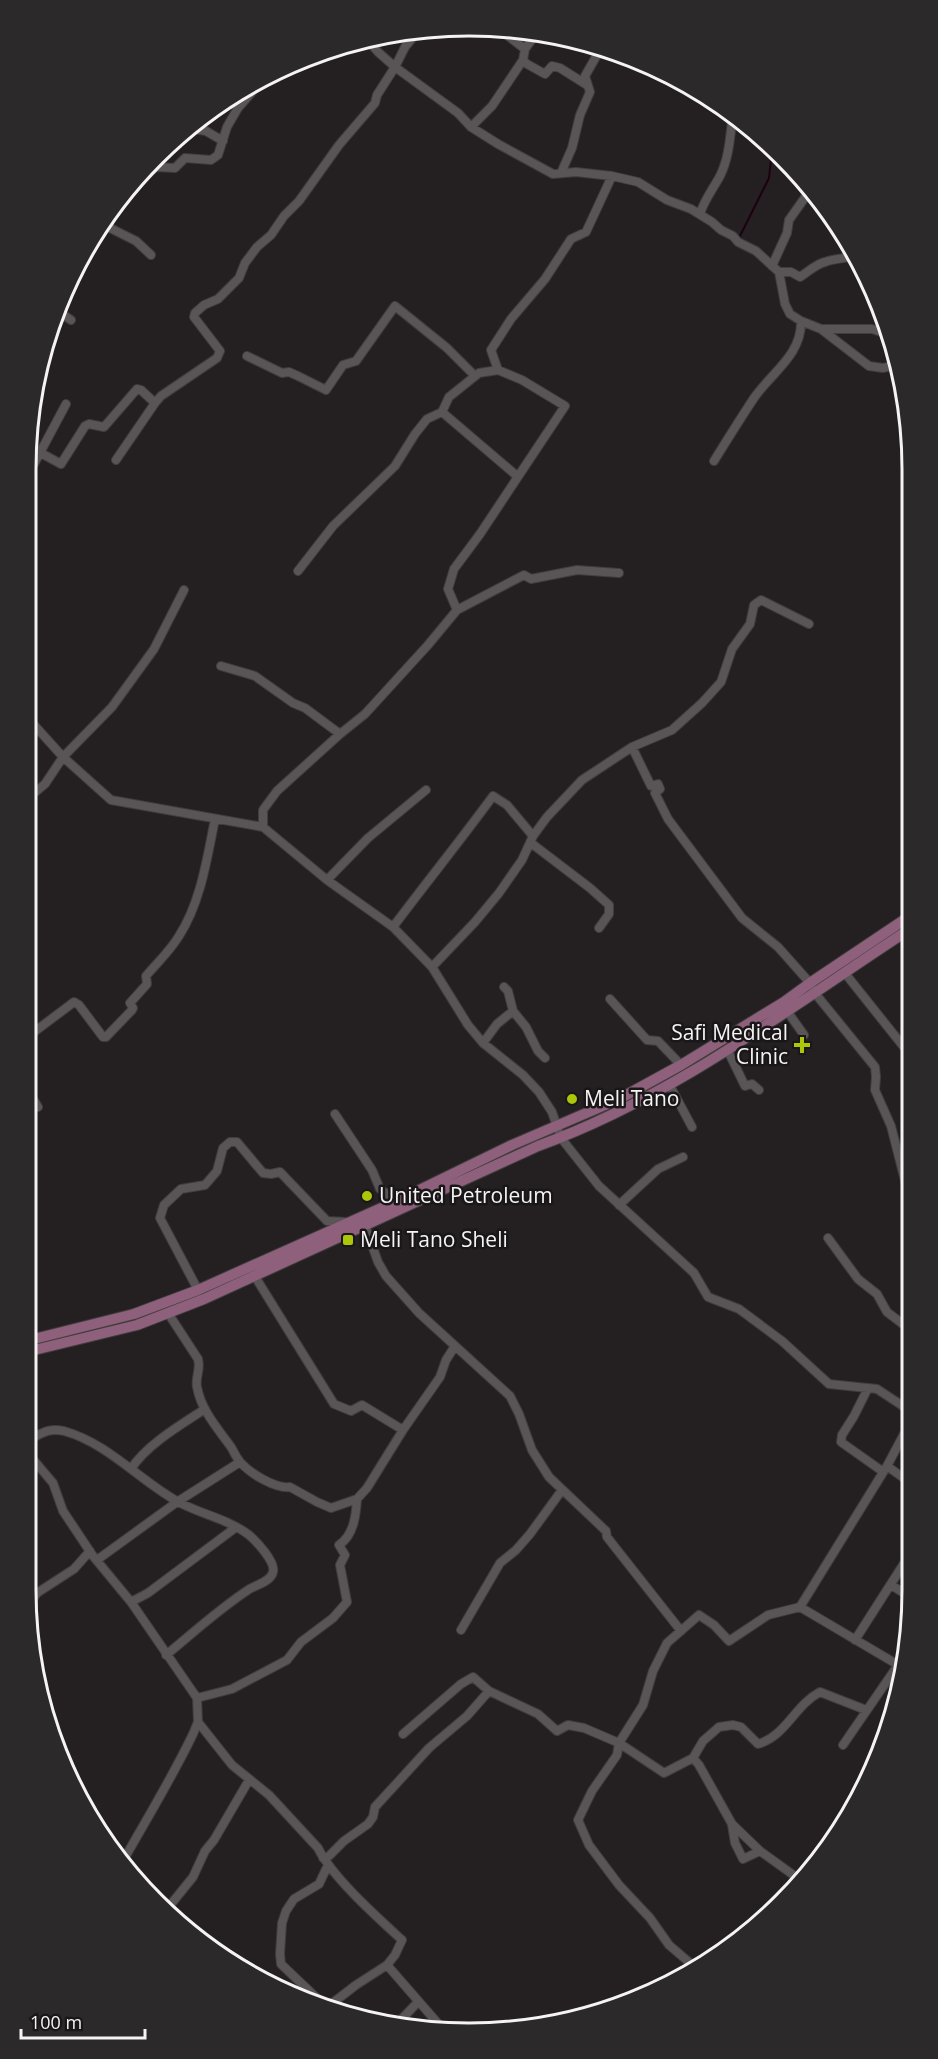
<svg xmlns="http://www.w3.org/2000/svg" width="938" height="2059" viewBox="0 0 938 2059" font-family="'Open Sans',sans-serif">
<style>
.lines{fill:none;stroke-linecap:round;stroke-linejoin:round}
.stream{stroke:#1d0012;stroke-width:2}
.minor-casing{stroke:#403d3e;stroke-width:10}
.major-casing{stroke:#403d3e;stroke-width:12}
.minor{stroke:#595456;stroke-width:8}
.major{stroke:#8f607c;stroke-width:10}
.poi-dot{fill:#aec60a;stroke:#1a1719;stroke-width:2}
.labels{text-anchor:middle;stroke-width:5;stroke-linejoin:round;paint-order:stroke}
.poi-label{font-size:21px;fill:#f6f3f5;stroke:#1a1719;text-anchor:start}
.rim{fill:none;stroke:#f6f3f5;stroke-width:3}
</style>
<rect width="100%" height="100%" fill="#242022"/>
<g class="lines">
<path class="stream" d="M738,240L769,178L772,150"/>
<defs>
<path id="minor" d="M499,29L525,49
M367,39L378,52L395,67L458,113L471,127L498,144L553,174L576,172L612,176L638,182L667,200L691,209L712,222L721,230L733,236L738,242L756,251L779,272L785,304L790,314L801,321L821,329H872L888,334
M523,60L527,64L545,74L552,66L560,68L587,85
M471,127L492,106L523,60L525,49L537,32
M189,128L206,131L223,141
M561,173L572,148L580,115L590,92L585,76L601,48
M116,203L151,171L156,167L175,168L185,158L211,160L218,155L227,127L238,108L265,77
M700,214C704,200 713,189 720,176C730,156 730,134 733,114
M100,223L136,241L151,255
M772,266L787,233L789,220L811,189
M779,272H791L800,277C808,272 816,264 825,262C835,258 844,259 854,256
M56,310L71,320
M821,329L869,366L883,368L896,365
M247,356L282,373L289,372L298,376L326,390L343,365L356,361L395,306L447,348L475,376
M498,370L491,350L511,319L545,279L571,239L586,232L612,176
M39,452L61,464L85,426L89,424L104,427L137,389L141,390L155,403L161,396L217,358L220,351L194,317L195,313L204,305L218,299L239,278L245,263L257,247L271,235L284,216L299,201L339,145L375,103L377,95L395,67L405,47L419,30
M116,460L155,403
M714,461C727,440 740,419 754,398C771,373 802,355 801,321
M26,479L66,404
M298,571L333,526L395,466L415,434L427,419L442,412L517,476
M457,610L524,575L531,579L577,570L619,573
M221,666L255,676L293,703L305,708L340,734
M26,716L63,757L111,800L263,827L327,880L393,927L432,967L468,1025L483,1043L523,1075L539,1092L552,1112L561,1138L599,1186L694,1273L708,1297L739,1309L782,1341L829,1384L877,1389L912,1412
M632,747L651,786L658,784L660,789L655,793L668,819L742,918L778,947L810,983L814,992L875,1067L876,1077L875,1090L891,1126L911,1204
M26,800L45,784L63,757L112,707L154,649L184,590
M263,827V810L277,791L340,734L365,714L428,645L457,610L448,589L454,569L480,534L565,406L522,380L498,370L479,373L449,397L442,412
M531,843L590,888L609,905V914L599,928
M327,880L368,838L426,790
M393,927C426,883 460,841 493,796L507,805L533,836
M432,967L475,922L499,893L522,860L533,836L547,817L582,780L632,747L672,730L702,703L721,682L732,649L750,624L754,605L761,600L809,624
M844,972L911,1056
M504,987L508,991L513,1011L526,1027L538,1051L545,1058
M610,999L647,1040L658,1041L681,1065
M787,1011L804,1035
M26,1038L74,1002L79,1005L103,1037H106L132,1010L133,1008L130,1003L147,984L146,976C157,963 170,951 179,936C201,902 207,858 215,819
M483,1043L497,1024L513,1011
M727,1049L745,1086L752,1084L759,1090
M669,1084L692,1127
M26,1087L38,1107
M335,1114L372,1170L380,1189L397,1201
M619,1205L658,1169L683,1157
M363,1220L378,1262L386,1276L419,1313L510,1396L519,1414L532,1450L549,1477L606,1531L607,1537L681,1631
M828,1238L858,1279L877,1294L887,1312L912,1331
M254,1275L334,1404L351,1411L362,1405L403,1430
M198,1290L160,1218L164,1205L181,1189L205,1185L217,1171L223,1148L230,1142H237L263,1173L271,1174L280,1172L327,1221L347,1222
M168,1313L198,1359C201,1371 195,1376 197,1387C201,1410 218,1429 231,1447C234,1452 237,1459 241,1463C251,1474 276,1489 290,1487L317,1502L331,1508L357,1499L367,1488L403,1430L440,1377L446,1360L455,1346
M868,1388L854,1416L842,1435L841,1442L882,1471
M26,1441C40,1435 47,1427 64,1431C107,1443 137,1478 175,1500C198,1514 227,1518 249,1535C256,1541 276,1562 273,1572C271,1582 255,1585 248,1590C219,1609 193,1633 166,1655
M26,1446L31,1457L53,1483L63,1511L93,1556L131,1602L197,1698L198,1722L193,1734C172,1778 146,1820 122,1863
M887,1466L912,1484
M131,1469C146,1445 182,1424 205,1409
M97,1560L177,1502L240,1462
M891,1585L912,1598
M131,1602L148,1593L235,1528
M28,1605L37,1593L74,1569L90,1551
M800,1607L905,1669
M461,1630L500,1563L516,1550L530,1534L562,1490
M855,1640L912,1551
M197,1698L232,1689L287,1660L301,1642L333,1618L347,1602L340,1565L345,1555L339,1545C354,1535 356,1515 357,1499
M198,1722L232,1765L269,1795L318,1848C332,1877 377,1917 402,1940L395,1955L387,1965L356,1985L330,2005
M403,1734L461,1684L473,1677L489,1691L538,1714L557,1731L568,1725L584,1728L619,1743L664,1773L693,1758L699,1765L732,1824L760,1851L803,1882
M843,1745L898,1665
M693,1758L703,1741L719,1727L733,1725L741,1727L758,1744C786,1736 795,1705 820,1692L866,1710
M732,1825L735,1843L743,1859L760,1851
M323,1858L329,1856L344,1841L368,1824L373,1817L375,1807L429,1748L467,1716L489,1691
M167,1909L193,1877L205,1851L214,1840L249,1780
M387,1965L441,2027
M697,1969L669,1945L650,1918L619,1885L589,1845L578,1820L592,1791L617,1755L619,1743L643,1705L653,1671L667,1643L699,1615L714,1625L729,1641L768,1615L800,1607L887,1466L912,1419
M321,2002L281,1964L280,1954L282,1923L286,1911L294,1899L319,1884L328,1865
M396,2025L418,2002"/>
<path id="major" d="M26,1341L134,1314L198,1290L397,1201L512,1145L619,1099L681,1065L784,1002L810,983L910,916
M26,1352L137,1325L204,1299L538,1146C672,1098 792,1006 910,929"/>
</defs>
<use href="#minor" class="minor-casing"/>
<use href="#major" class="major-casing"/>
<use href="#minor" class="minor"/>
<use href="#major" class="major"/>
</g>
<g class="poi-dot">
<path d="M799 1036h6v6h6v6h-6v6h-6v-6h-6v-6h6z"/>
<circle cx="572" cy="1099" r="6"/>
<circle cx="367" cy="1196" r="6"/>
<rect x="342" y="1234" width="12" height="12" rx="3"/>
</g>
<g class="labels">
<g class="poi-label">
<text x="788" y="1040" text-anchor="end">Safi Medical<tspan x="788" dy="24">Clinic</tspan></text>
<text x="584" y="1106">Meli Tano</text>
<text x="379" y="1203">United Petroleum</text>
<text x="360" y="1247">Meli Tano Sheli</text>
</g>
</g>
<path d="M0 0H938V2059H0ZM469 36H469A433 433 0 0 1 902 469V1590A433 433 0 0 1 469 2023H469A433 433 0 0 1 36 1590V469A433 433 0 0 1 469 36Z" fill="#2c292b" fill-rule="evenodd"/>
<path class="rim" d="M469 36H469A433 433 0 0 1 902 469V1590A433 433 0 0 1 469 2023H469A433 433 0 0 1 36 1590V469A433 433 0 0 1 469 36Z"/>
<path d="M21 2029v9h124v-9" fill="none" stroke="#f6f3f5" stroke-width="3"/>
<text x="30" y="2029" font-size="18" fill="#f6f3f5" stroke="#1a1719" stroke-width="4.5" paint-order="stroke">100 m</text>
</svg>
